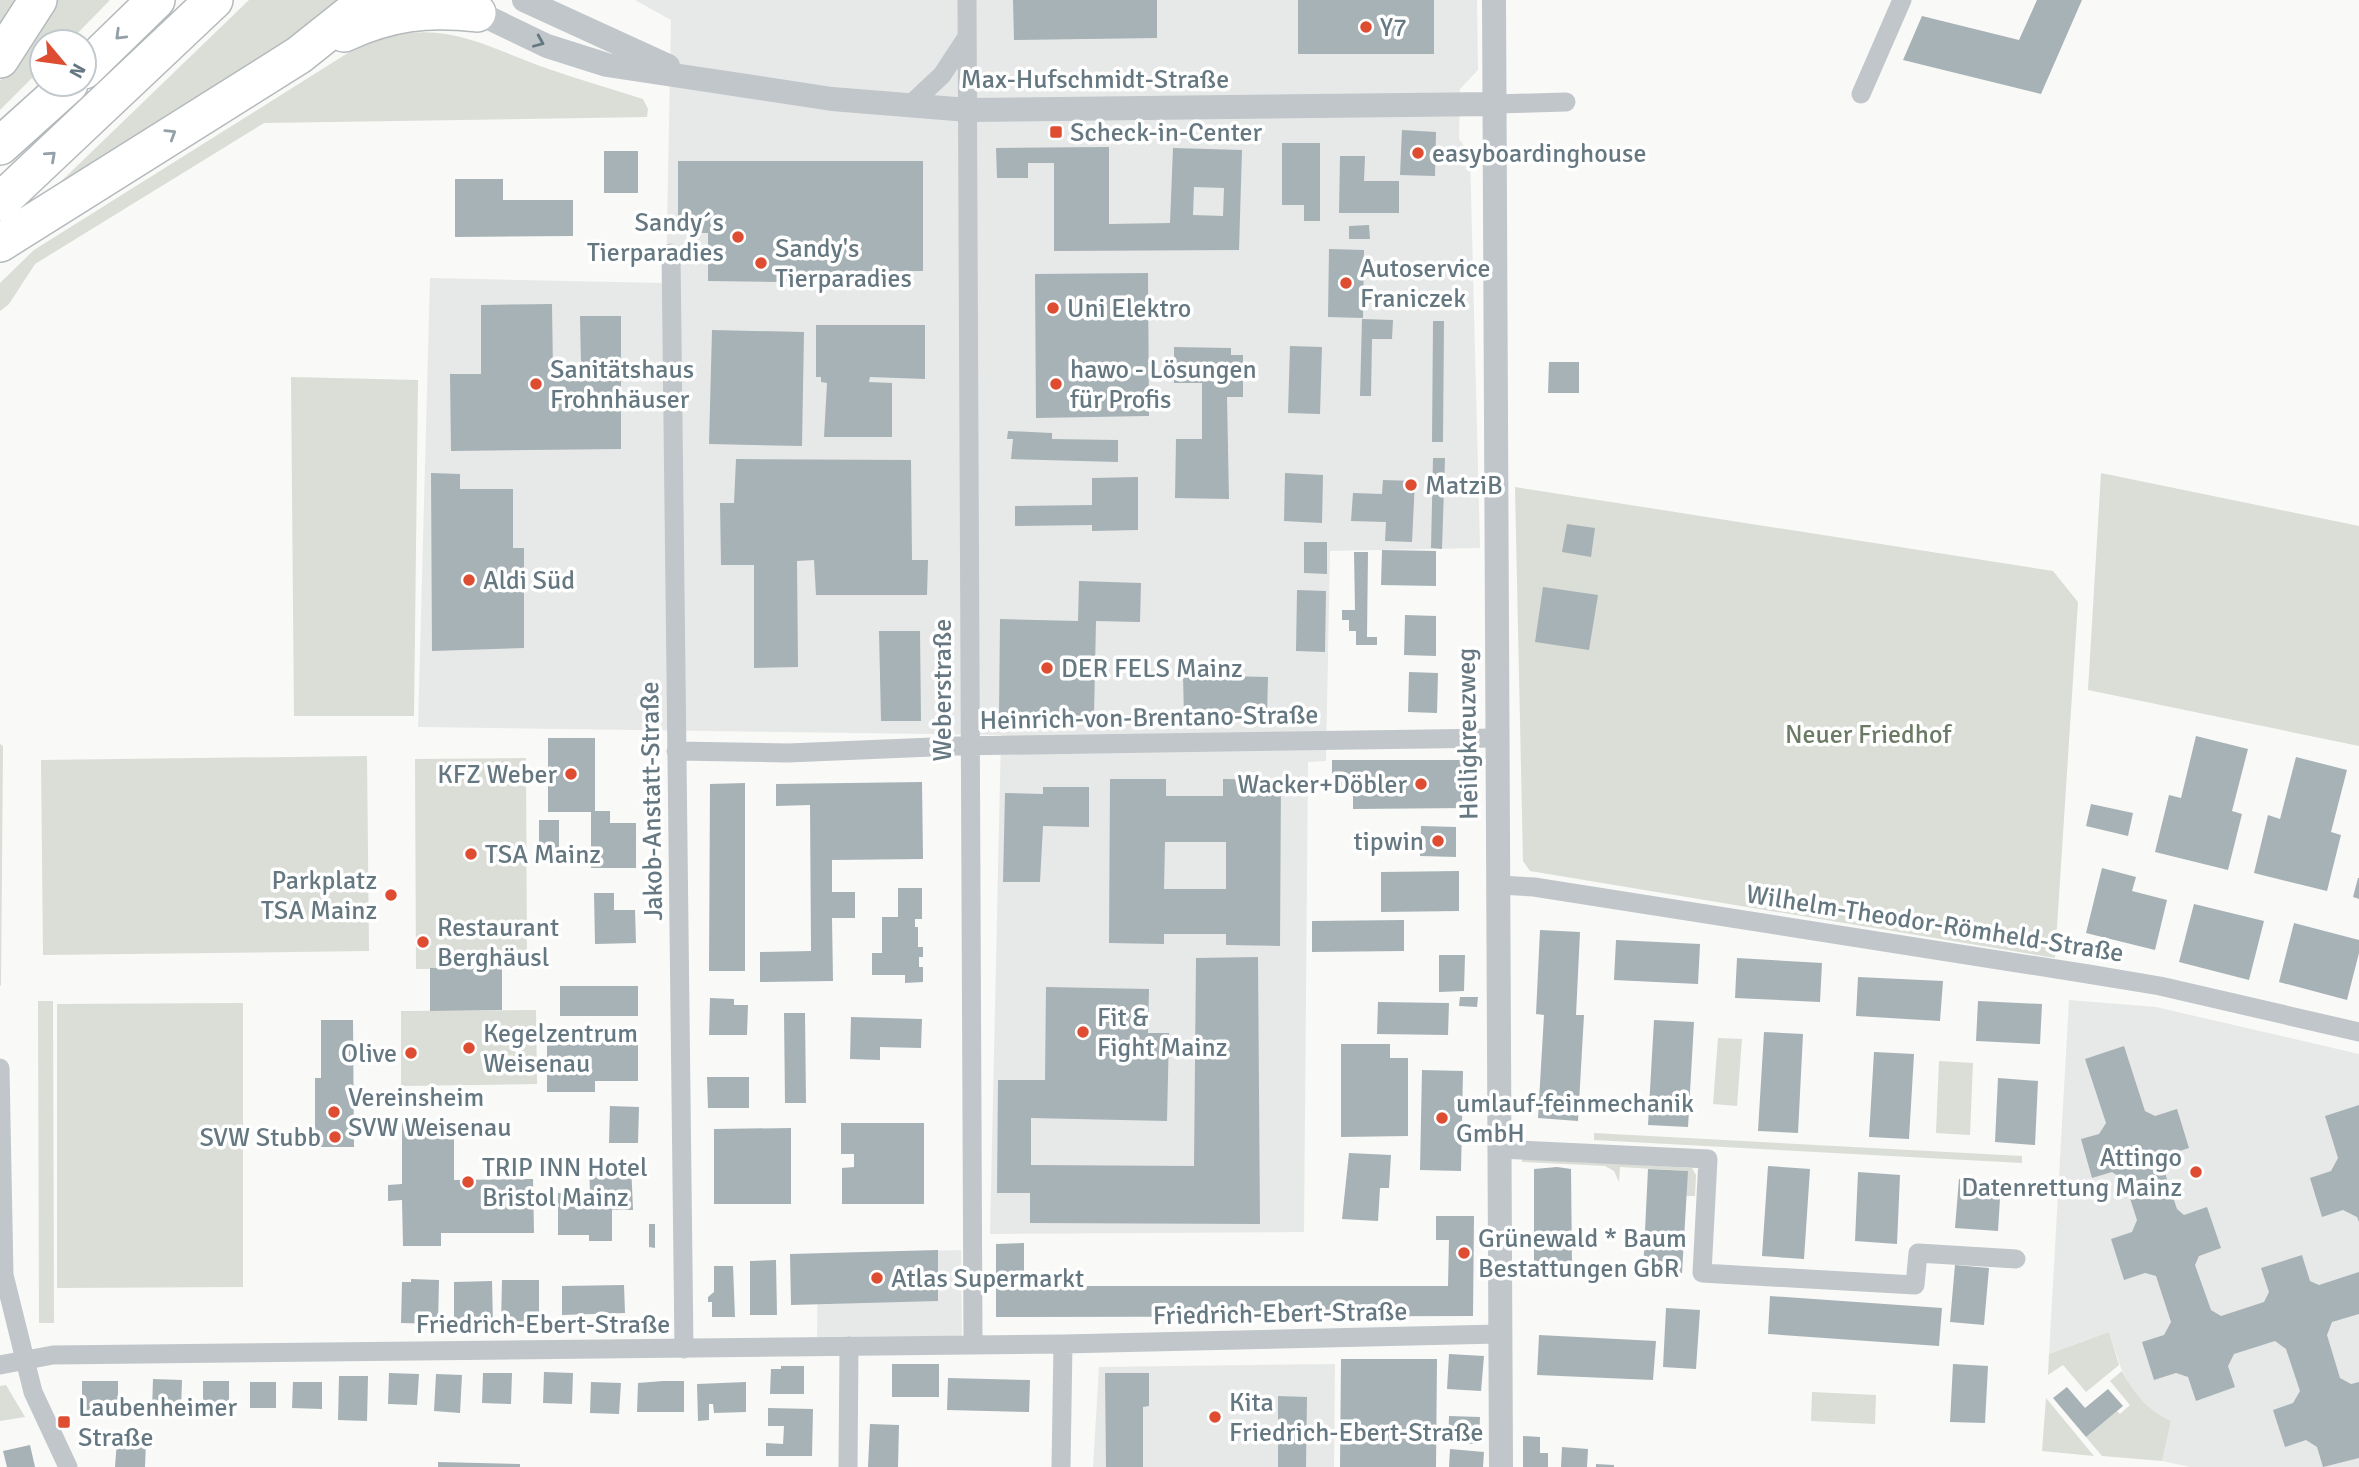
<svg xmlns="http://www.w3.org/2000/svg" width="2359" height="1467" viewBox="0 0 2359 1467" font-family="Signika,sans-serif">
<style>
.built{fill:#e7e9e8}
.green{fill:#daded6}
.building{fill:#a7b2b6;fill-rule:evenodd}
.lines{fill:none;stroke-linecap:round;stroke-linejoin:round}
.motorway-casing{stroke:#b4b9bc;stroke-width:40}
.minor{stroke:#c0c6c9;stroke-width:19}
.tertiary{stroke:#c0c6c9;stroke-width:24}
.motorway{stroke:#fff;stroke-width:37}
.oneway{stroke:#93a0a7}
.oneway2{stroke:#657881}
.poi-dot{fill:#de4c32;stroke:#fff;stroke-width:2.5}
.labels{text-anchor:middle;stroke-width:7;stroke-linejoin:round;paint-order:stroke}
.poi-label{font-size:26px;fill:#657881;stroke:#fff;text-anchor:start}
.street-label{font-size:26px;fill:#657881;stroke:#fff}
.park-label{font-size:26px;fill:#6a7a64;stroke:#fff}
</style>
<rect width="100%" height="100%" fill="#f9f9f7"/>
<path class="built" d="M635,0H1477L1478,70L1460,89L1459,139L1470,153L1480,548L1330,551L1326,761L1308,762L1304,1232L990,1234L1001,735L418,727L430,278L666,283L671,20Z
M2069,1000L2156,1007L2359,1054V1467H2190L2162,1461L2171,1421L2152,1412L2136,1397L2121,1368L2109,1332L2049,1354Z
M961,1250L962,1336L817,1337L818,1254Z
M1335,1364L1334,1467H1093L1099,1367Z"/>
<path class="green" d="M0,0H25L0,39Z
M52,0H110L69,42H42V68L0,110V81Z
M249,0H354L168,114L49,193Z
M394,24L396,35C451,24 491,48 540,66C574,78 609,88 643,99L648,109L647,117L264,123L35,264L9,304L0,311V283L34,250Z
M291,377L418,380L414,716H294Z
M2101,473L2359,526V746L2088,690Z
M1515,487L2053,571L2078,602L2055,958L1530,871L1523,861Z
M0,744L3,746L1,986L0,985Z
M367,756L369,951L43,955L41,760Z
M526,758L527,968L416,969L415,759Z
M38,1001H53L54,1323H39Z
M243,1003V1287L57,1288V1004Z
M536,1010L537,1084L401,1086V1011Z
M1718,1038L1742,1039L1737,1106L1713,1104Z
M1939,1061L1973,1063L1970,1135L1936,1133Z
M1594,1133L2022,1156V1163L1594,1140Z
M1522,1157L1692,1168L1696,1175L1695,1196H1686L1687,1171L1620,1167L1619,1182L1614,1171L1605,1166L1522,1162Z
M2109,1332L2119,1365L2086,1392L2063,1365L2048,1375L2049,1354Z
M2122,1371C2135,1395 2146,1409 2171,1421L2162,1461L2102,1456L2086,1437L2117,1411L2120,1414L2130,1405L2110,1381Z
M6,1385L25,1417L0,1421V1386Z
M1812,1392L1876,1395L1875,1424L1811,1421Z
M2046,1398L2094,1456L2042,1451Z"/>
<path class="building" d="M1013,0H1157V38L1014,40Z
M1298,0H1434V54H1298Z
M2037,0H2082L2041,94L1903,60L1922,16L2019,40Z
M1402,130L1436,132L1435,176L1400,175Z
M1282,143H1320V221H1304V205H1282Z
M1109,147V224L1170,223L1173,148L1242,150L1239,250L1054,251V163H1028V178H997L996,148ZM1194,187L1224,188L1223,216L1193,215Z
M604,151H638V193H604Z
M1340,156H1365L1364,181H1399V213H1339Z
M678,161H923V271H855V283L708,281V233H678Z
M455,179H503V200H573V236L455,237Z
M1369,225L1370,239H1349V226Z
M1329,249L1364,250L1363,318L1328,317Z
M1148,273L1149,416L1036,418L1035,274Z
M552,304L553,372H593V364H581L580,316H621V363L602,364V372H621V449L451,451L450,374H481V305Z
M1362,319L1393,320L1392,339H1372L1371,396H1360Z
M1433,321H1444L1443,442H1432Z
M816,325H925V379L870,377L869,382L892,383V437H824L827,383L821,382V377H816Z
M712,330L804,332L802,446L709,444Z
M1290,346L1322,347L1320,414L1288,413Z
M1174,347L1231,348V355H1243V397H1227L1229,499L1175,498L1176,439H1202V383H1174Z
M1549,362H1579V393H1548Z
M1008,431L1052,433V439L1118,440V462L1011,459L1013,439H1007Z
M1433,458H1445L1442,549L1431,548Z
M736,459L911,460L912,560H928L927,595H816L814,560L797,561L798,667L754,668V565H721L720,503H734Z
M431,473L460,474V489H513V548H524V648L432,651Z
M1285,473L1323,475L1322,523L1284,521Z
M1138,477V530L1092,531V525L1015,526V506L1092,505V478Z
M1383,480L1415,481L1412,542L1385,541L1386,522L1351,521L1353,493L1382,494Z
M1567,524L1595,528L1591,557L1562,552Z
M1304,542H1327V574L1304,573Z
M1382,550L1436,551V586L1381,585Z
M1354,552H1368L1367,637H1377V645H1356V631H1349V620H1342V610H1355Z
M1079,581L1141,583L1140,622L1096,621L1094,716L999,715L1000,619L1078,621Z
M1543,587L1598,595L1589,650L1535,642Z
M1297,590L1326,591L1325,652L1296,651Z
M1405,615L1436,616V656L1404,655Z
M879,631H920L921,721H881Z
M1409,672L1438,673L1437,713L1408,712Z
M1183,675L1268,677L1267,717H1184Z
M2196,736L2248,749L2232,811L2242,814L2228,870L2155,852L2169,795L2181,798Z
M548,738H595V811H610V823H636V868H591V812H548Z
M2296,757L2347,770L2331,832L2341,835L2327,891L2254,873L2268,815L2280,819Z
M1332,760H1468L1469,808L1353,809V792H1332Z
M1110,779H1166V796H1223V779L1281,780L1280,946L1226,945V934H1164V944L1109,943ZM1165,842H1226V889H1164Z
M922,782L923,859L832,860V892H855V918H832L833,981L760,982V952L811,951L810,805L776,806V784Z
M745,783V971H709L710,784Z
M1043,787H1089V827L1043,826L1040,882H1003L1005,793L1043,794Z
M2091,804L2133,813L2128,836L2086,826Z
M539,820H559V861H539Z
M1421,826L1456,827V857L1420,856Z
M2102,868L2136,877L2132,891L2167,900L2155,950L2086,933Z
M1459,871V911L1381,912V872Z
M2358,878H2359V899L2353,897Z
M898,888H922V919H915V927H918V947H923V957H919V967H923V982L905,983V975H872V953H882V917H898Z
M594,893H614V910H635L636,943L595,944Z
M2194,904L2264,921L2249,980L2179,962Z
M1404,920V951L1312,952V921Z
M2294,923L2359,940V953L2347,1000L2279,982Z
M1540,930L1580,932L1576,1015H1584L1578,1121L1538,1118L1544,1015L1536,1014Z
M1616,940L1700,944L1698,984L1614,980Z
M1439,955H1465L1464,991L1439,992Z
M1258,957L1260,1224L1030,1223V1193H997L998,1080H1045L1046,987L1149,989L1148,1033H1169L1167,1121L1031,1118V1165L1194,1166L1196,958Z
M1737,958L1822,963L1820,1002L1735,998Z
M430,968H502V1010L430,1011Z
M1858,977L1943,981L1940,1021L1856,1016Z
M560,986H638V1016H560Z
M1460,997H1478L1477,1007L1459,1006Z
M710,998L734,999V1005H748L747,1035H709Z
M1978,1001L2042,1004L2040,1044L1976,1041Z
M1378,1002L1449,1003L1448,1035L1377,1034Z
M784,1013H805L806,1103H785Z
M851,1017L922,1019L921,1048L880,1047V1060L850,1059Z
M321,1020H353L354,1147H315V1078H321Z
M1654,1020L1694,1022L1688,1127L1648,1125Z
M1764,1032L1803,1034L1798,1133L1758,1131Z
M547,1037H638V1081H595V1092H547Z
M1341,1044H1390V1058H1408V1136L1341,1137Z
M2124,1046L2145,1111L2155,1116L2177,1109L2189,1148L2170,1154L2163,1167L2177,1209L2184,1215L2207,1207L2221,1248L2199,1256L2195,1265L2211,1310L2221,1316L2264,1302L2269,1292L2261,1268L2302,1255L2310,1281L2319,1285L2359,1272V1314L2332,1322L2327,1335L2340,1378L2351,1384L2359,1382V1458L2323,1467L2317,1447L2306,1440L2285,1447L2273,1410L2293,1403L2300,1391L2286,1349L2275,1341L2234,1354L2228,1366L2235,1387L2196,1401L2188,1377L2176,1373L2154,1380L2142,1342L2164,1335L2171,1322L2156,1276L2145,1273L2124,1280L2111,1239L2132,1232L2137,1220L2124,1180L2112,1172L2092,1178L2081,1139L2099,1134L2106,1123L2085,1059Z
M1874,1052L1914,1054L1909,1139L1869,1137Z
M1422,1070L1463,1071L1461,1171L1420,1170Z
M707,1077H749V1108H708Z
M1998,1078L2038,1081L2035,1145L1995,1142Z
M2359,1105V1222L2357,1217L2343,1210L2322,1217L2310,1178L2331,1171L2338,1158L2325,1116Z
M610,1106L639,1107L638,1143H609Z
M402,1122H454V1180L533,1179L534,1233H441V1246H403L402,1200L388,1201V1185L402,1184Z
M841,1123H924V1204H842V1168L854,1167V1154H841Z
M791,1128V1204H714V1129Z
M1349,1153L1391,1155L1389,1188H1380L1378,1221L1342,1219Z
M589,1163H631L633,1210H612V1241H589V1235H558V1193H590Z
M1768,1166L1810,1169L1804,1259L1762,1256Z
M1557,1167L1571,1169L1572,1267H1534V1169Z
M1648,1169L1688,1171L1682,1273L1643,1272Z
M1858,1172L1900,1175L1897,1244L1855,1241Z
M1959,1179L2001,1182L1998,1231L1955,1228Z
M1436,1216H1474L1473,1316L996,1317V1244L1024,1243V1286H1448L1449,1240H1436Z
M649,1224H655V1248L649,1247Z
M938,1250V1301L791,1305L790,1254Z
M776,1260L777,1315H750V1261Z
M1955,1265L1989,1268L1984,1325L1950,1322Z
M714,1266H733L735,1317H712V1302H708V1297L714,1292Z
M411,1279L439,1280L438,1324L401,1323L402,1282H411Z
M502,1280H539V1324H501Z
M492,1281L493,1324L454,1325V1282Z
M624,1285L625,1313L562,1315V1286Z
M1770,1296L1942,1308L1939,1346L1768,1334Z
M1666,1308L1700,1310L1696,1369L1663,1367Z
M1539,1335L1656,1341L1653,1380L1537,1375Z
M1449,1354L1484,1356L1481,1391L1447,1389Z
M1341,1359H1437L1436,1467H1340Z
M892,1364H939V1397H892Z
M1953,1364L1988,1366L1985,1423L1950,1422Z
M781,1366H804V1394H770L771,1369H781Z
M544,1372L573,1373L572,1404L543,1403Z
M389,1373L419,1374L417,1405L388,1404Z
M483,1373H512L511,1404L482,1403Z
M1105,1373H1149V1406L1143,1407V1467H1106Z
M436,1374L462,1375L460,1413L434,1411Z
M339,1376H368L367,1421L338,1420Z
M948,1378L1030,1380L1029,1412L947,1410Z
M153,1379L182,1380L181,1411L152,1410Z
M82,1381H118V1417H82Z
M203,1381H229V1407H203Z
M663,1381H684V1412H637L638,1383Z
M250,1382H276V1408H250Z
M293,1382H322V1409L292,1408Z
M591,1382L621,1383L619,1414L590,1413Z
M746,1382V1412L714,1413L713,1404H709V1420L698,1421L697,1384Z
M2067,1387L2085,1408L2108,1389L2123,1406L2086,1437L2053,1398Z
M1278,1396L1307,1397L1306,1467H1278Z
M768,1408L813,1409L812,1456H766V1443L783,1444L784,1426H768Z
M1449,1416L1480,1417L1479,1444L1448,1443Z
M870,1424L899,1425L898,1467H868Z
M1523,1436L1540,1437V1453H1548V1467H1523Z
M117,1440L146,1441L145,1467H115Z
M30,1445L35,1467H7L3,1451Z
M1562,1447L1588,1449L1587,1467H1561Z
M1450,1449L1484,1452L1483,1467H1449Z
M438,1462L520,1464V1467H438Z
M1596,1464L1614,1465V1467H1596Z"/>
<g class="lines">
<defs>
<path id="motorway" d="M344,33C388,12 428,7 477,13
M0,59L38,0
M84,70L156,0
M0,146L69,84
M0,202L214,0
M0,243L299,55L368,0"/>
</defs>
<use href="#motorway" class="motorway-casing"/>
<path class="minor" d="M967,0L973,1344
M1861,94L1902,0
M1495,104L1566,102
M909,106L942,75L967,37
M671,253L684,1349
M676,751L788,753L957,746L1496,738
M1499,885L1534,887L2088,974L2160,986L2359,1032
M0,1068L4,1275L33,1392L68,1467
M1499,1149L1708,1159L1702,1273L1915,1285L1918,1253L2016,1259
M0,1365L53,1355L1063,1344L1499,1334
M848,1467L849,1346
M1061,1467L1063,1344"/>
<path class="tertiary" d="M524,0L668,66
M1494,0L1501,1467
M464,6L547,46L607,65L832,99L968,110L1495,104"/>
<use href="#motorway" class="motorway"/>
</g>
<defs><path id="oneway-chevron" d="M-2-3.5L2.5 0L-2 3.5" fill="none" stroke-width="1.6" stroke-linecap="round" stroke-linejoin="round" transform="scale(1.75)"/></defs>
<g class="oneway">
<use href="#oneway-chevron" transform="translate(120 35) rotate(136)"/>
<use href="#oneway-chevron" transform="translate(171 134) rotate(-32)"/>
<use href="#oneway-chevron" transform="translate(51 156) rotate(-42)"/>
</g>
<use class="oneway2" href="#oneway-chevron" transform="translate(539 42) rotate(23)"/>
<g class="poi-dot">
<circle cx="1366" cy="27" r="7"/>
<rect x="1049" y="125" width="14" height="14" rx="3.5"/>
<circle cx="1418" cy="153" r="7"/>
<circle cx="738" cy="237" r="7"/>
<circle cx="761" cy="263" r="7"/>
<circle cx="1346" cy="283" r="7"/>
<circle cx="1053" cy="308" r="7"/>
<circle cx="536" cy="384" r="7"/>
<circle cx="1056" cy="384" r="7"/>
<circle cx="1411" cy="485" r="7"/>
<circle cx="469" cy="580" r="7"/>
<circle cx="1047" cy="668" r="7"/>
<circle cx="571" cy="774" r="7"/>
<circle cx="1421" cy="784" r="7"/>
<circle cx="1438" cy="841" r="7"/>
<circle cx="471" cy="854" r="7"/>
<circle cx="391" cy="895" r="7"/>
<circle cx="423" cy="942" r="7"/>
<circle cx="1083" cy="1032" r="7"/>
<circle cx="469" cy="1048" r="7"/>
<circle cx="411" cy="1053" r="7"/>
<circle cx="334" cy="1112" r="7"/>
<circle cx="1442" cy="1118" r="7"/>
<circle cx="335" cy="1137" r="7"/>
<circle cx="2196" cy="1172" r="7"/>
<circle cx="468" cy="1182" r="7"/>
<circle cx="1464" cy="1253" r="7"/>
<circle cx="877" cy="1278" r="7"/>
<circle cx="1215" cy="1417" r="7"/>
<rect x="57" y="1415" width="14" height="14" rx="3.5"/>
</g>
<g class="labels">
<g class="poi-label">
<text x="1380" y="36">Y7</text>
<text x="1070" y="141">Scheck-in-Center</text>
<text x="1432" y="162">easyboardinghouse</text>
<text x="724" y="231" text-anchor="end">Sandy´s<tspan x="724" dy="30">Tierparadies</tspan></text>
<text x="775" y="257">Sandy's<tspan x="775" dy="30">Tierparadies</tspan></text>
<text x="1360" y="277">Autoservice<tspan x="1360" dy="30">Franiczek</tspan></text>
<text x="1067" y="317">Uni Elektro</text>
<text x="550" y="378">Sanitätshaus<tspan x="550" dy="30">Frohnhäuser</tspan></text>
<text x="1070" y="378">hawo - Lösungen<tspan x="1070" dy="30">für Profis</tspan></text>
<text x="1425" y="494">MatziB</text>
<text x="483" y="589">Aldi Süd</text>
<text x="1061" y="677">DER FELS Mainz</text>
<text x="557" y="783" text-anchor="end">KFZ Weber</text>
<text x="1407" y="793" text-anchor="end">Wacker+Döbler</text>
<text x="1424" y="850" text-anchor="end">tipwin</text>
<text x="485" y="863">TSA Mainz</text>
<text x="377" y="889" text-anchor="end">Parkplatz<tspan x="377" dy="30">TSA Mainz</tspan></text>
<text x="437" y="936">Restaurant<tspan x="437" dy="30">Berghäusl</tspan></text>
<text x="1097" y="1026">Fit &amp;<tspan x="1097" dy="30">Fight Mainz</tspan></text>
<text x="483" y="1042">Kegelzentrum<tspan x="483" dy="30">Weisenau</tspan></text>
<text x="397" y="1062" text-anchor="end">Olive</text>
<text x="348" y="1106">Vereinsheim<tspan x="348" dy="30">SVW Weisenau</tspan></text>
<text x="1456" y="1112">umlauf-feinmechanik<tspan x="1456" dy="30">GmbH</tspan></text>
<text x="321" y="1146" text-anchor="end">SVW Stubb</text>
<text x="2182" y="1166" text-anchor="end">Attingo<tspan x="2182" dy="30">Datenrettung Mainz</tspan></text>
<text x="482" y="1176">TRIP INN Hotel<tspan x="482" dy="30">Bristol Mainz</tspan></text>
<text x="1478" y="1247">Grünewald * Baum<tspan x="1478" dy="30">Bestattungen GbR</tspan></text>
<text x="891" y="1287">Atlas Supermarkt</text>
<text x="1229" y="1411">Kita<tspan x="1229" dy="30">Friedrich-Ebert-Straße</tspan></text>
<text x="78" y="1416">Laubenheimer<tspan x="78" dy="30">Straße</tspan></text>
</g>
<g class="street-label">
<text x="1095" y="88">Max-Hufschmidt-Straße</text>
<text transform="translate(942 690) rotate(-90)" y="9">Weberstraße</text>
<text transform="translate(1149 717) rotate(-1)" y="9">Heinrich-von-Brentano-Straße</text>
<text transform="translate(1467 734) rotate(-91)" y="9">Heiligkreuzweg</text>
<text transform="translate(651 801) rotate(-91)" y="9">Jakob-Anstatt-Straße</text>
<text transform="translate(1935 923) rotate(9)" y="9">Wilhelm-Theodor-Römheld-Straße</text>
<text transform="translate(1280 1313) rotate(-1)" y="9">Friedrich-Ebert-Straße</text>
<text x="543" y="1333">Friedrich-Ebert-Straße</text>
</g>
<g class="park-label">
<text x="1868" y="743">Neuer Friedhof</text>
</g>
</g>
<g transform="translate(63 63) rotate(119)"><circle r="33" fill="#ffffff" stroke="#c1c9cd" stroke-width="2"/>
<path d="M0-5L12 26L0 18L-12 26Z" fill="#de4c32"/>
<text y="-10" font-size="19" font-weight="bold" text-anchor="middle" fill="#657881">N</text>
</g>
</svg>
